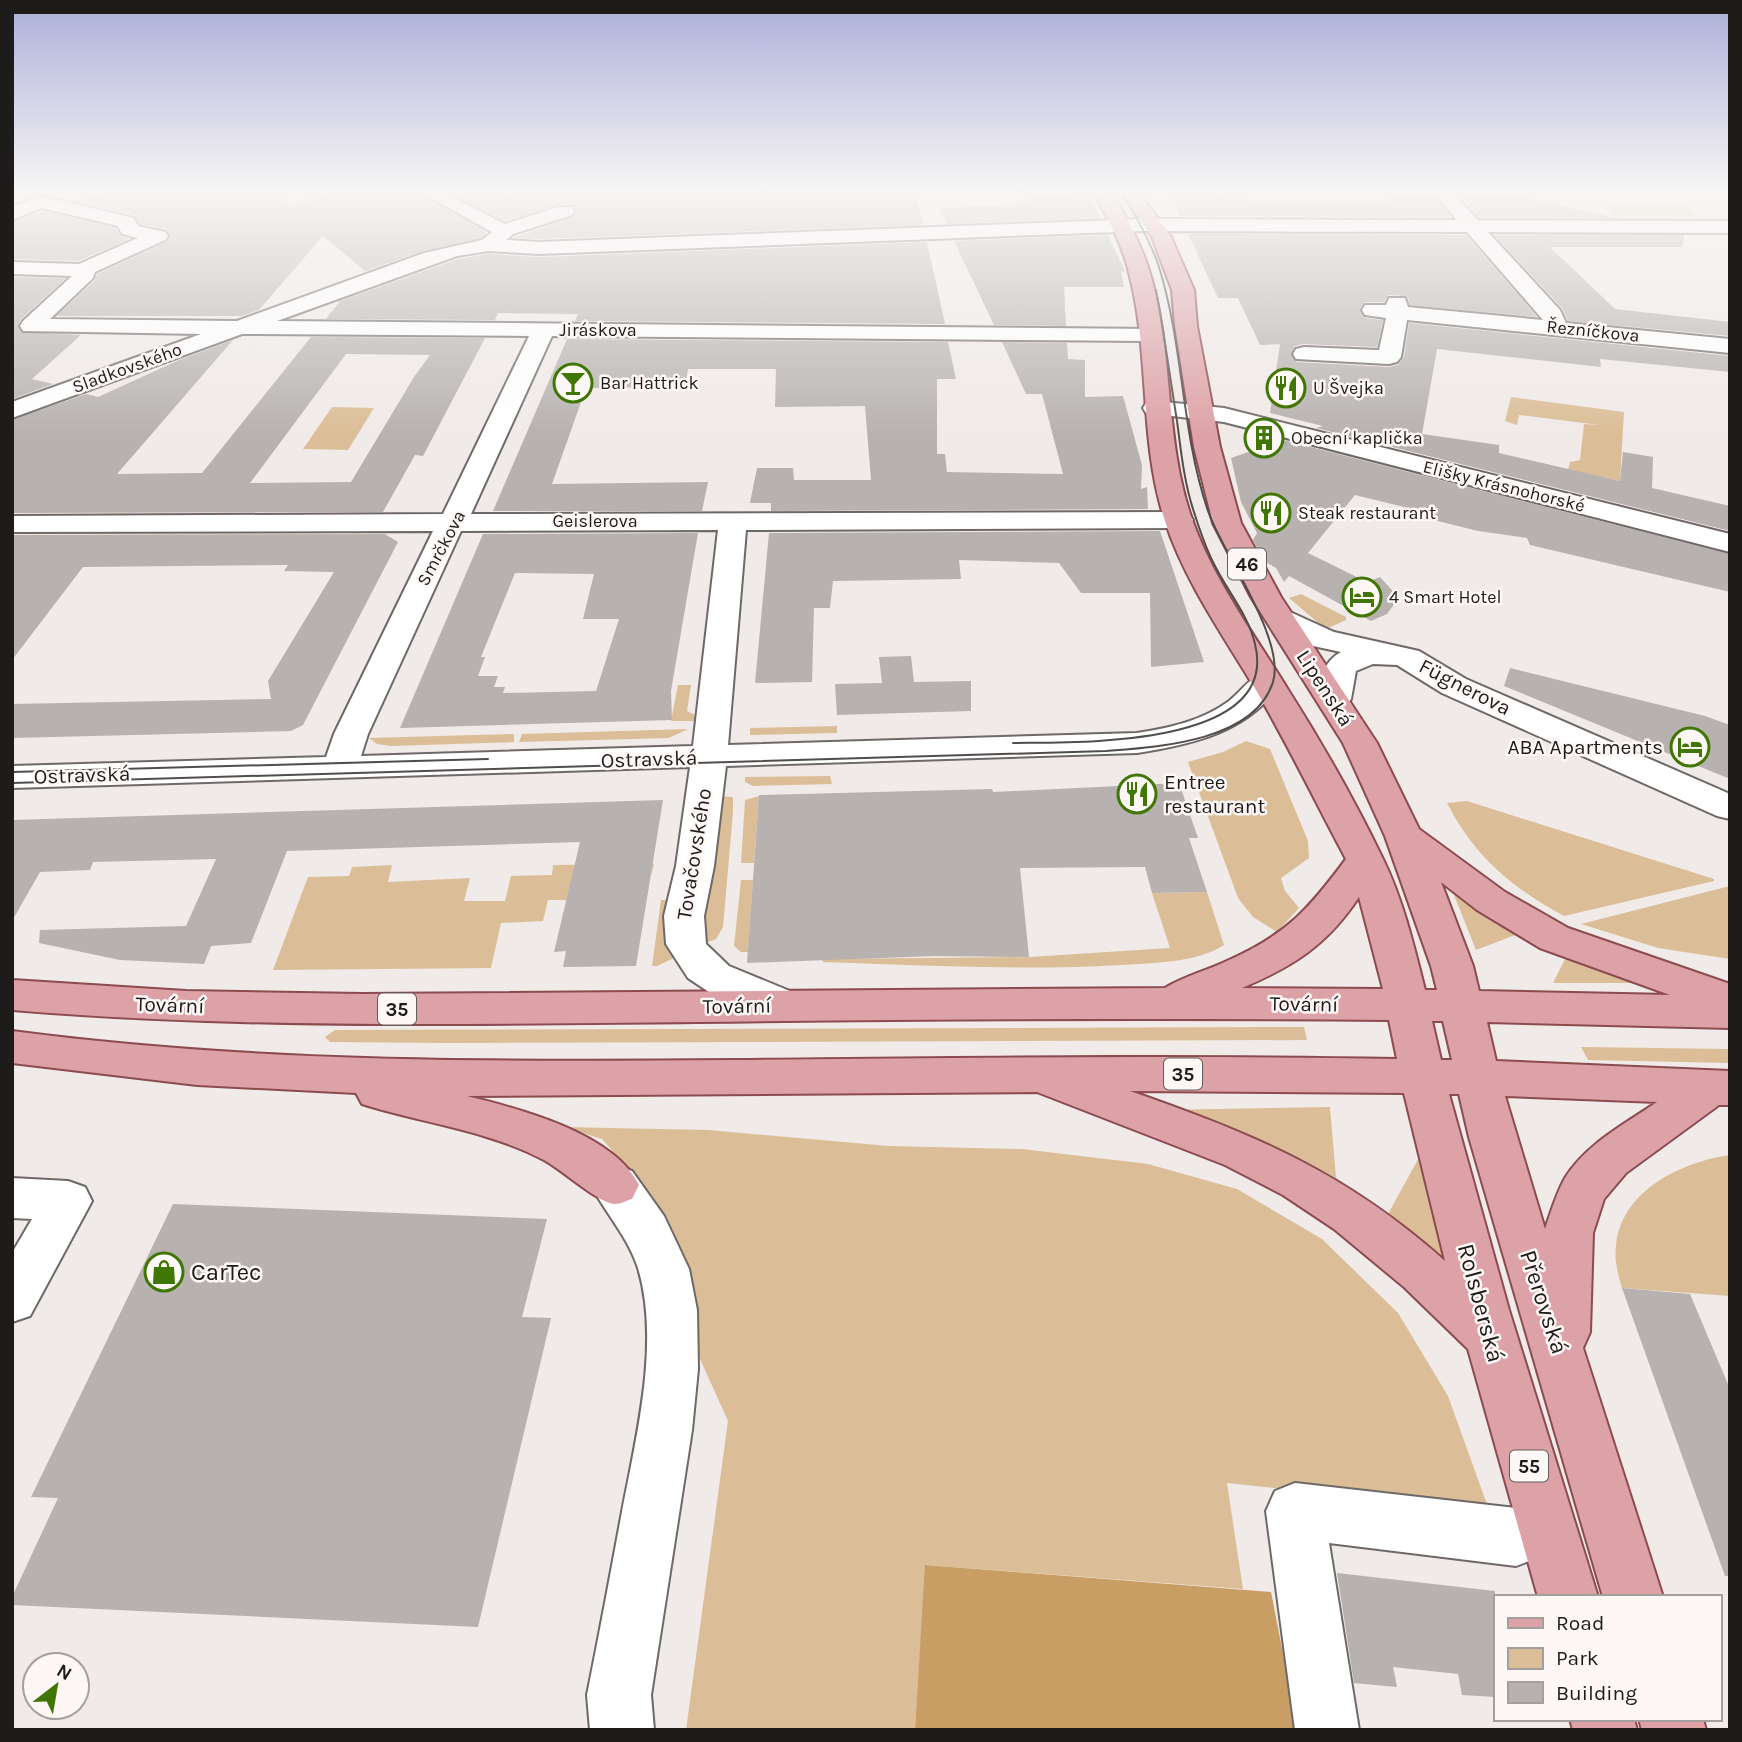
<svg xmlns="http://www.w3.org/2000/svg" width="1742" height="1742" viewBox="0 0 1742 1742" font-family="Karla,sans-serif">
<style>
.green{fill:#dbbe97}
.forest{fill:#c89e64}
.building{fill:#b7b2af;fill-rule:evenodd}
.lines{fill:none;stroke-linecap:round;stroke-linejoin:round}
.minor-casing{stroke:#6e6967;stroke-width:4}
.major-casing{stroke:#8b4b50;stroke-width:4}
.minor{fill:#fff;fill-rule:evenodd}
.major{fill:#dda2a7;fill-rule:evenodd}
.tram{stroke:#504d4c;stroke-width:2}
.labels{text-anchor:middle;stroke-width:5;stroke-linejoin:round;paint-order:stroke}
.far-street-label{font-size:18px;fill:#1e1c1b;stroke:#fdf7f6}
.far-poi-label{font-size:18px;fill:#1e1c1b;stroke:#fdf7f6;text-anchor:start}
.shield{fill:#fdf7f6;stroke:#615e5d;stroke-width:2}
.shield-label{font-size:19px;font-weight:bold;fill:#1e1c1b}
.street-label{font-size:21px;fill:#1e1c1b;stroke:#fdf7f6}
.poi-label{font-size:21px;fill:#1e1c1b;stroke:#fdf7f6;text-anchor:end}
.near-poi-label{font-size:24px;fill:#1e1c1b;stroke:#fdf7f6;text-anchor:start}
.near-street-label{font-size:24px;fill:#1e1c1b;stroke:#fdf7f6}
</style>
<rect width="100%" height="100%" fill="#f0eae8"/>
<path class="green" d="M1597,200L1680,201L1700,217L1614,216Z
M1511,397L1624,412L1620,481L1568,470L1570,462L1580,460L1584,424L1600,425L1519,415L1517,425L1505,421Z
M332,407L374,408L348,450L303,449Z
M1301,594L1346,617V620L1328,628L1322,626L1289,598Z
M678,685H691L687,711L697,716L696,721H671Z
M837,726V733L750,735V728Z
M688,729L669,738L519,742L522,734Z
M514,734V742L391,746L377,744L369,738Z
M1246,741L1270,749L1308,841L1309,858L1281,878L1285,891L1299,908L1277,932L1253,917L1238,898L1188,762L1223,752Z
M830,776L832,784L753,786L745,782V777Z
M718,796L733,797V812L723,927L716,939L706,943L701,927Z
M759,796L754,863H741L745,800Z
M1467,801L1714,879V881L1564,916C1511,887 1475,857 1447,803Z
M654,864L651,875H611L606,900H548L543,921L501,923L491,968L273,970L308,877L349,876L352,867L392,865L388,882L470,878L464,901H505L511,876L552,875L553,865Z
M741,880H753L748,952H741L734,946Z
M1730,886V959L1658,948L1581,924Z
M1456,891L1518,934L1476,950L1454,895L1453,892Z
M1207,892L1224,945C1196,963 1153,963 1121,965C1021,971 922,965 823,962L822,959L1029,957L1170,948L1152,893Z
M661,900H672L676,957L657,966H652Z
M1566,957L1629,980L1630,983H1553Z
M1304,1027L1307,1040L451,1043L330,1042L325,1037L335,1030Z
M1581,1047L1730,1049V1063L1588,1060Z
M1330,1107L1336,1178C1281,1145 1223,1126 1161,1110Z
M563,1127L708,1130L889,1146L1022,1149L1148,1164L1237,1189L1322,1239L1398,1313L1448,1396L1489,1510L1227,1483L1243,1589L926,1565L915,1730H686L728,1421L696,1350L669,1225L654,1198L602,1139Z
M1422,1152L1452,1269L1388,1214Z
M1730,1155V1296L1622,1288C1618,1274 1614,1261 1616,1246C1621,1190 1682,1162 1730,1155Z"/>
<path class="forest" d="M925,1565L1271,1592L1298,1730H915Z"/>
<path class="building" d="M104,192H286L288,207L331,192H418L487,232L481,238L423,251L363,272L364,270L323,236L259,310L242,316H56L95,280L97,274L166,242L170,238L166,229L140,224L135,215L74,201Z
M447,192H916L923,225L539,239L513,238L573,217L576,210L572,204L557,205L505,221Z
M1088,192L1100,218L946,224L939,208L1030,204L1025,195Z
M1169,192H1214V197L1247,199L1248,202L1392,203L1384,193L1431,194L1451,217L1180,216Z
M1458,194L1514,195L1617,218L1479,217Z
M44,211L116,228L121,237L130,239L78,261L12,259V222Z
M1188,234L1466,235L1537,317L1410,305L1407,296L1389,295L1384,302H1365L1360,309L1365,318L1383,320L1377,347L1303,344L1295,346L1291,353L1296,362L1389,367L1398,365L1404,357L1409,323L1730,356V372L1600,359L1601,367L1437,349L1422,434L1499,445V453L1620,481L1623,452L1653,457L1652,488L1730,506V531L1316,428L1323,426L1270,413L1280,344L1260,345L1238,298H1218Z
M1108,235L1125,271L1121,272L1124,287H1064L1066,326L994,325L954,241Z
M1494,235H1684L1682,247H1550L1615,309L1730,322V336L1568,321L1562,308Z
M927,242L945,324L575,321L578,314L498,313L495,320L326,319L340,301L458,259L488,254L539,257Z
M12,277L66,278L21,319L18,325L21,332L81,335L32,379L53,384L12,399Z
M311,337L485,338L423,456L415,455L383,512L12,513V420L86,394L98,397L179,360L233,340L117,474L202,473ZM346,354L430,355L414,377L351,482L250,483Z
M567,339L948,342L956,379H937V454H945L947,472L1063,474L1042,394H1026L1002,342L1067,343L1068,359L1085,360V397L1123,396L1142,465L1141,489L1147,487L1148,509L771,511V503H750L757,468H793L794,480H871L865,406L775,407L776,369H688L685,387L586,388L552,484L708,482L702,511H493Z
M1283,440L1730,554V592L1530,545L1527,538L1478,531L1406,513L1404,507L1355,495L1308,553L1367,582L1380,577L1399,598L1387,614L1371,621L1289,576L1284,582L1276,568L1264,561L1253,540L1257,533L1241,502L1231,458Z
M1160,531L1204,662L1151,667L1150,593H1081L1059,563L959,560L961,579L833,581L830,608H814L812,682L755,683L769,533Z
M698,533L671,691L672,720L400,728L483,534ZM515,573L594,574L583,619H619L596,691L503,693L505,687H494L498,676H478L485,657H481Z
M385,534L398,542L303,725L291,731L12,738V704L271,699L268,681L334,572L284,571L288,565L83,567L12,660V535Z
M911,656L914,682L971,681V711L837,715L835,684L882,683L879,657Z
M1510,668L1705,716L1730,725V779L1504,686Z
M1179,783L1198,838H1189L1207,892L1152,893L1145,867L1020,868L1029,957L934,956L747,963L759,795L992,789L993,792Z
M663,800L636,966L563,967L566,951L554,952L580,842L287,851L251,943L211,946L204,964L120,960L39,943L40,930L186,926L216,859L93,862L90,870L40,872L12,921V820Z
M173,1204L547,1219L522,1317L551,1318L478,1627L12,1605V1597L58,1498L31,1497Z
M1622,1288L1690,1294L1730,1389V1576H1725Z
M1337,1573L1495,1591V1697L1462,1695L1458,1674L1393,1667L1397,1687L1354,1683Z"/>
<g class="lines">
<defs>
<path id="minor" d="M420,192H442L505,224L558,207H572L574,211L572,215L513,234L506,240L539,242L1143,219L1457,220L1433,192H1452L1478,220L1730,221V233L1488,232L1560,310L1566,323L1730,339V353L1407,320L1401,357L1397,362L1389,364L1296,359L1293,354L1296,349L1304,347L1379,350L1386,318L1365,315L1362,310L1365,305H1386L1389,298H1405L1408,307L1543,320L1467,232L1143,231L539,254L488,251L457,256L277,321L1158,329L1161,334L1158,339L1150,341L552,336L471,514L1179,512L1189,514L1193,520L1189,526L1179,528L746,530L728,745L1137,733C1169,728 1202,721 1229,701C1247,687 1253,669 1278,675L1282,682C1248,732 1194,744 1137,753L726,766L714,866L704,916L706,944L729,966L797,994L803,1005L797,1016L782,1020L712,994L688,978L666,944L664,916L676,866L690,767L12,788V766L326,757L334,734L433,531L12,532V516L443,514L529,336L242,334L12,418V402L201,334L23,331L20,326L23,321L72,276L12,274V262L79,264L138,238L122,234L118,226L42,208L12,220V207L40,196L134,218L138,226L165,232L168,236L165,240L95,272L93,278L50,319L237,321L424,253L482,240L492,232ZM718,530L693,746L361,756L368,734L461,531Z
M1155,401L1224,408L1730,534V552L1224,422L1146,413L1143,408L1146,403Z
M1279,607L1334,632L1419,651L1466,679L1730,794V819L1717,816L1442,693L1397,665L1373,664L1356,671L1351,699L1346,706L1334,709L1322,706L1317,699C1319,680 1323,662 1341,652L1313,646L1268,623L1264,616L1268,609Z
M615,1165L632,1171L664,1216L689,1269L697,1310L698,1369L692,1430L651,1695L654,1730H590L587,1695C599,1636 610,1576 621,1517C635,1441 661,1344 638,1268C628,1237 606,1214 591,1185L598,1171Z
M12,1178L68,1181L85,1187L92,1201L30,1316L12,1322V1253L32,1219L12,1218Z
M1295,1483L1516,1508L1537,1516L1545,1537L1537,1558L1516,1566L1329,1543L1359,1730H1295L1266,1511L1275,1491Z"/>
<path id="major" d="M1093,192H1111C1126,216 1139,240 1148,267C1175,350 1163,440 1193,522C1215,582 1254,634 1287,688C1322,743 1355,801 1383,859C1403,900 1414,946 1425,990H1437L1431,966L1385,836L1343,743L1251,597L1213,523L1194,447L1175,326L1172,290L1152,237L1121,192H1139L1171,237L1194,290L1197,326L1220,447L1241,523L1281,597L1377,743L1419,829L1505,892L1568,928L1730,984V1028L1487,1022L1496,1061L1730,1071V1105H1719L1626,1173L1604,1199L1593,1233L1590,1332L1583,1348L1663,1597H1603L1469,1137L1459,1094H1449L1509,1310L1598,1597H1538L1468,1349L1404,1287L1334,1229L1283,1195L1225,1165L1037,1092L467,1096C520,1109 613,1133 639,1185L632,1199C627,1200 621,1204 616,1204C602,1206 561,1169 544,1160C487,1130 422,1123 362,1104L356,1093L197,1085L12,1063V1031C256,1063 490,1062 735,1060C956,1058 1176,1055 1397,1059L1389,1020C1158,1018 928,1019 697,1022C468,1024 240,1029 12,1010V980L186,991L362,994L1165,988C1184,976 1209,970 1229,960C1287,934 1309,909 1346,859C1316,803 1288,745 1256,690C1223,635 1185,582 1165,521C1138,439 1151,352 1128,269C1121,241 1107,217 1093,192ZM1441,882L1477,910L1540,948L1670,995L1479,991L1473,966ZM1359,897L1383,989L1242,988C1294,966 1327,945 1359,897ZM1432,1021H1443L1452,1060H1441ZM1130,1091L1404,1093L1445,1261C1345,1172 1254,1134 1130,1091ZM1505,1096L1657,1102C1625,1124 1586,1144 1565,1178C1556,1194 1551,1212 1545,1229Z
M1570,1719H1634L1637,1730H1573Z
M1639,1719H1703L1706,1730H1642Z"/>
</defs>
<use href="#minor" class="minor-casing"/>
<use href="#major" class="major-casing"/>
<use href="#minor" class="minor"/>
<use href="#major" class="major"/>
<path class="tram" d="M1013,743C1074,742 1281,749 1255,644C1248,614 1227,591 1214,564C1205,547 1199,528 1193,509C1184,481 1181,451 1177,421C1170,377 1164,333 1156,290
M12,772L488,759
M12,783L1106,751C1157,747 1254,742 1273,682C1286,639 1223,554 1208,511C1181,432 1184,347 1159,267C1150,240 1136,216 1121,192"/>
</g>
<linearGradient id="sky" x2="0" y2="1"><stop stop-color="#abafd9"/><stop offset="0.44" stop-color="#f8f6f5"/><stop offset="1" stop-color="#f8f6f5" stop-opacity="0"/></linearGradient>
<rect width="1742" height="436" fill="url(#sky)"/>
<defs>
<symbol id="bar-ring" viewBox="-11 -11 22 22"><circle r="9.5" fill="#fdf7f6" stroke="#3f7604" stroke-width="1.5"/><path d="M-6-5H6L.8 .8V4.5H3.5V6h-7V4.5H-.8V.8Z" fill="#3f7604"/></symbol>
<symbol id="restaurant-ring" viewBox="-11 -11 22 22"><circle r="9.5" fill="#fdf7f6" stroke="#3f7604" stroke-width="1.5"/><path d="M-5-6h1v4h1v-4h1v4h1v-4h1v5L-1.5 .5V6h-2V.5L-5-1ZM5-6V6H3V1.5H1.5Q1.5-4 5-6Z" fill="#3f7604"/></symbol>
<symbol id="building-ring" viewBox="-11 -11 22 22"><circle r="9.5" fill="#fdf7f6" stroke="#3f7604" stroke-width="1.5"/><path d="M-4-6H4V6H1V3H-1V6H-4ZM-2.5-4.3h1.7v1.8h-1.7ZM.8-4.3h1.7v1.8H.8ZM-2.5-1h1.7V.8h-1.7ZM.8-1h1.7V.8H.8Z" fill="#3f7604"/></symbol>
<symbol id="hotel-ring" viewBox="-11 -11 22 22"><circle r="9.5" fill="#fdf7f6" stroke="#3f7604" stroke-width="1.5"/><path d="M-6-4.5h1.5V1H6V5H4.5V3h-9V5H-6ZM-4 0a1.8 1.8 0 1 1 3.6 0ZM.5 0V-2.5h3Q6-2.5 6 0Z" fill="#3f7604"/></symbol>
<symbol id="shop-ring" viewBox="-11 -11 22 22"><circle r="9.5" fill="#fdf7f6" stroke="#3f7604" stroke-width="1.5"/><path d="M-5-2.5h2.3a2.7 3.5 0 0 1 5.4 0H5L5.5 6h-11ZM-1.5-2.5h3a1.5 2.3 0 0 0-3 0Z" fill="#3f7604"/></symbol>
</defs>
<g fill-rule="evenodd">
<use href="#bar-ring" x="551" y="361" width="44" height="44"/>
<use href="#restaurant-ring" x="1264" y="366" width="44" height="44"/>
<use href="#building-ring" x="1242" y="416" width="44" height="44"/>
<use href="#restaurant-ring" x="1249" y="491" width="44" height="44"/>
<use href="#hotel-ring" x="1340" y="575" width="44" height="44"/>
<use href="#hotel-ring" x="1668" y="725" width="44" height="44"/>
<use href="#restaurant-ring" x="1115" y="772" width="44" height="44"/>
<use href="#shop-ring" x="142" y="1250" width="44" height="44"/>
</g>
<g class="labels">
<g class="far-street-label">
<text x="598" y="336">Jiráskova</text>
<text transform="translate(1593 331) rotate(6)" y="6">Řezníčkova</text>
<text transform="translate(127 368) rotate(-20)" y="6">Sladkovského</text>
<text transform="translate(1504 486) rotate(14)" y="6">Elišky Krásnohorské</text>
<text x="595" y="527">Geislerova</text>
<text transform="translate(441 548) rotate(-62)" y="6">Smrčkova</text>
</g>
<g class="far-poi-label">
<text x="600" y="389">Bar Hattrick</text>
<text x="1313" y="394">U Švejka</text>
<text x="1291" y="444">Obecní kaplička</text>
<text x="1298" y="519">Steak restaurant</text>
<text x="1389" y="603">4 Smart Hotel</text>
</g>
<g class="shield">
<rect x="1228" y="548.5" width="38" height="31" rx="5"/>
<rect x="378" y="993.5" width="38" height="31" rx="5"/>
<rect x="1164" y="1058.5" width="38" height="31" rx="5"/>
<rect x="1510" y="1450.5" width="38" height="31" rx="5"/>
</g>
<g class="shield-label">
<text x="1247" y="571">46</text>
<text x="397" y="1016">35</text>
<text x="1183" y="1081">35</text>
<text x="1529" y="1473">55</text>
</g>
<g class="street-label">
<text transform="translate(1465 687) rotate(27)" y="7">Fügnerova</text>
<text transform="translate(1325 688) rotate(57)" y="7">Lipenská</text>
<text transform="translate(649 759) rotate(-2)" y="7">Ostravská</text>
<text transform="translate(82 775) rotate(-2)" y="7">Ostravská</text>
<text transform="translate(694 854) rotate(-81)" y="7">Tovačovského</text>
<text transform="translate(1304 1004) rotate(1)" y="7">Tovární</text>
<text transform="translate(170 1005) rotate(2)" y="7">Tovární</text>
<text transform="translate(737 1006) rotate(-1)" y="7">Tovární</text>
</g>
<g class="poi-label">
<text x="1663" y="754">ABA Apartments</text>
<text x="1164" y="789" text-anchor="start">Entree<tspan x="1164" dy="24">restaurant</tspan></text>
</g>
<g class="near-poi-label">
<text x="191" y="1280">CarTec</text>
</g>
<g class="near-street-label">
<text transform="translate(1544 1302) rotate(72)" y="8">Přerovská</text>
<text transform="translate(1481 1303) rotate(75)" y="8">Rolsberská</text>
</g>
</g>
<rect width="1742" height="1742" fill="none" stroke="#1e1c1b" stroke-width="28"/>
<rect x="1494" y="1595" width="228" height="126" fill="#fdf7f6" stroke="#a49f9e" stroke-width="2"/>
<rect x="1508" y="1618" width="35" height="10" fill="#dda2a7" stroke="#a49f9e" stroke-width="2"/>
<text x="1556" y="1630" font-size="21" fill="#1e1c1b">Road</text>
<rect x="1508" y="1648" width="35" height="21" fill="#dbbe97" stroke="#a49f9e" stroke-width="2"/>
<text x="1556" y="1665" font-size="21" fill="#1e1c1b">Park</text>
<rect x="1508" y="1682" width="35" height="21" fill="#b7b2af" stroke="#a49f9e" stroke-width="2"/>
<text x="1556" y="1700" font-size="21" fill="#1e1c1b">Building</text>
<g transform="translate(56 1686) rotate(31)"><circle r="33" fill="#fdf7f6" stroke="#a49f9e" stroke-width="2"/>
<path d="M0-5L12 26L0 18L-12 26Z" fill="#3f7604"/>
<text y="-10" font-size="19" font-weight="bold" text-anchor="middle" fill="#1e1c1b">N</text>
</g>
</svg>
